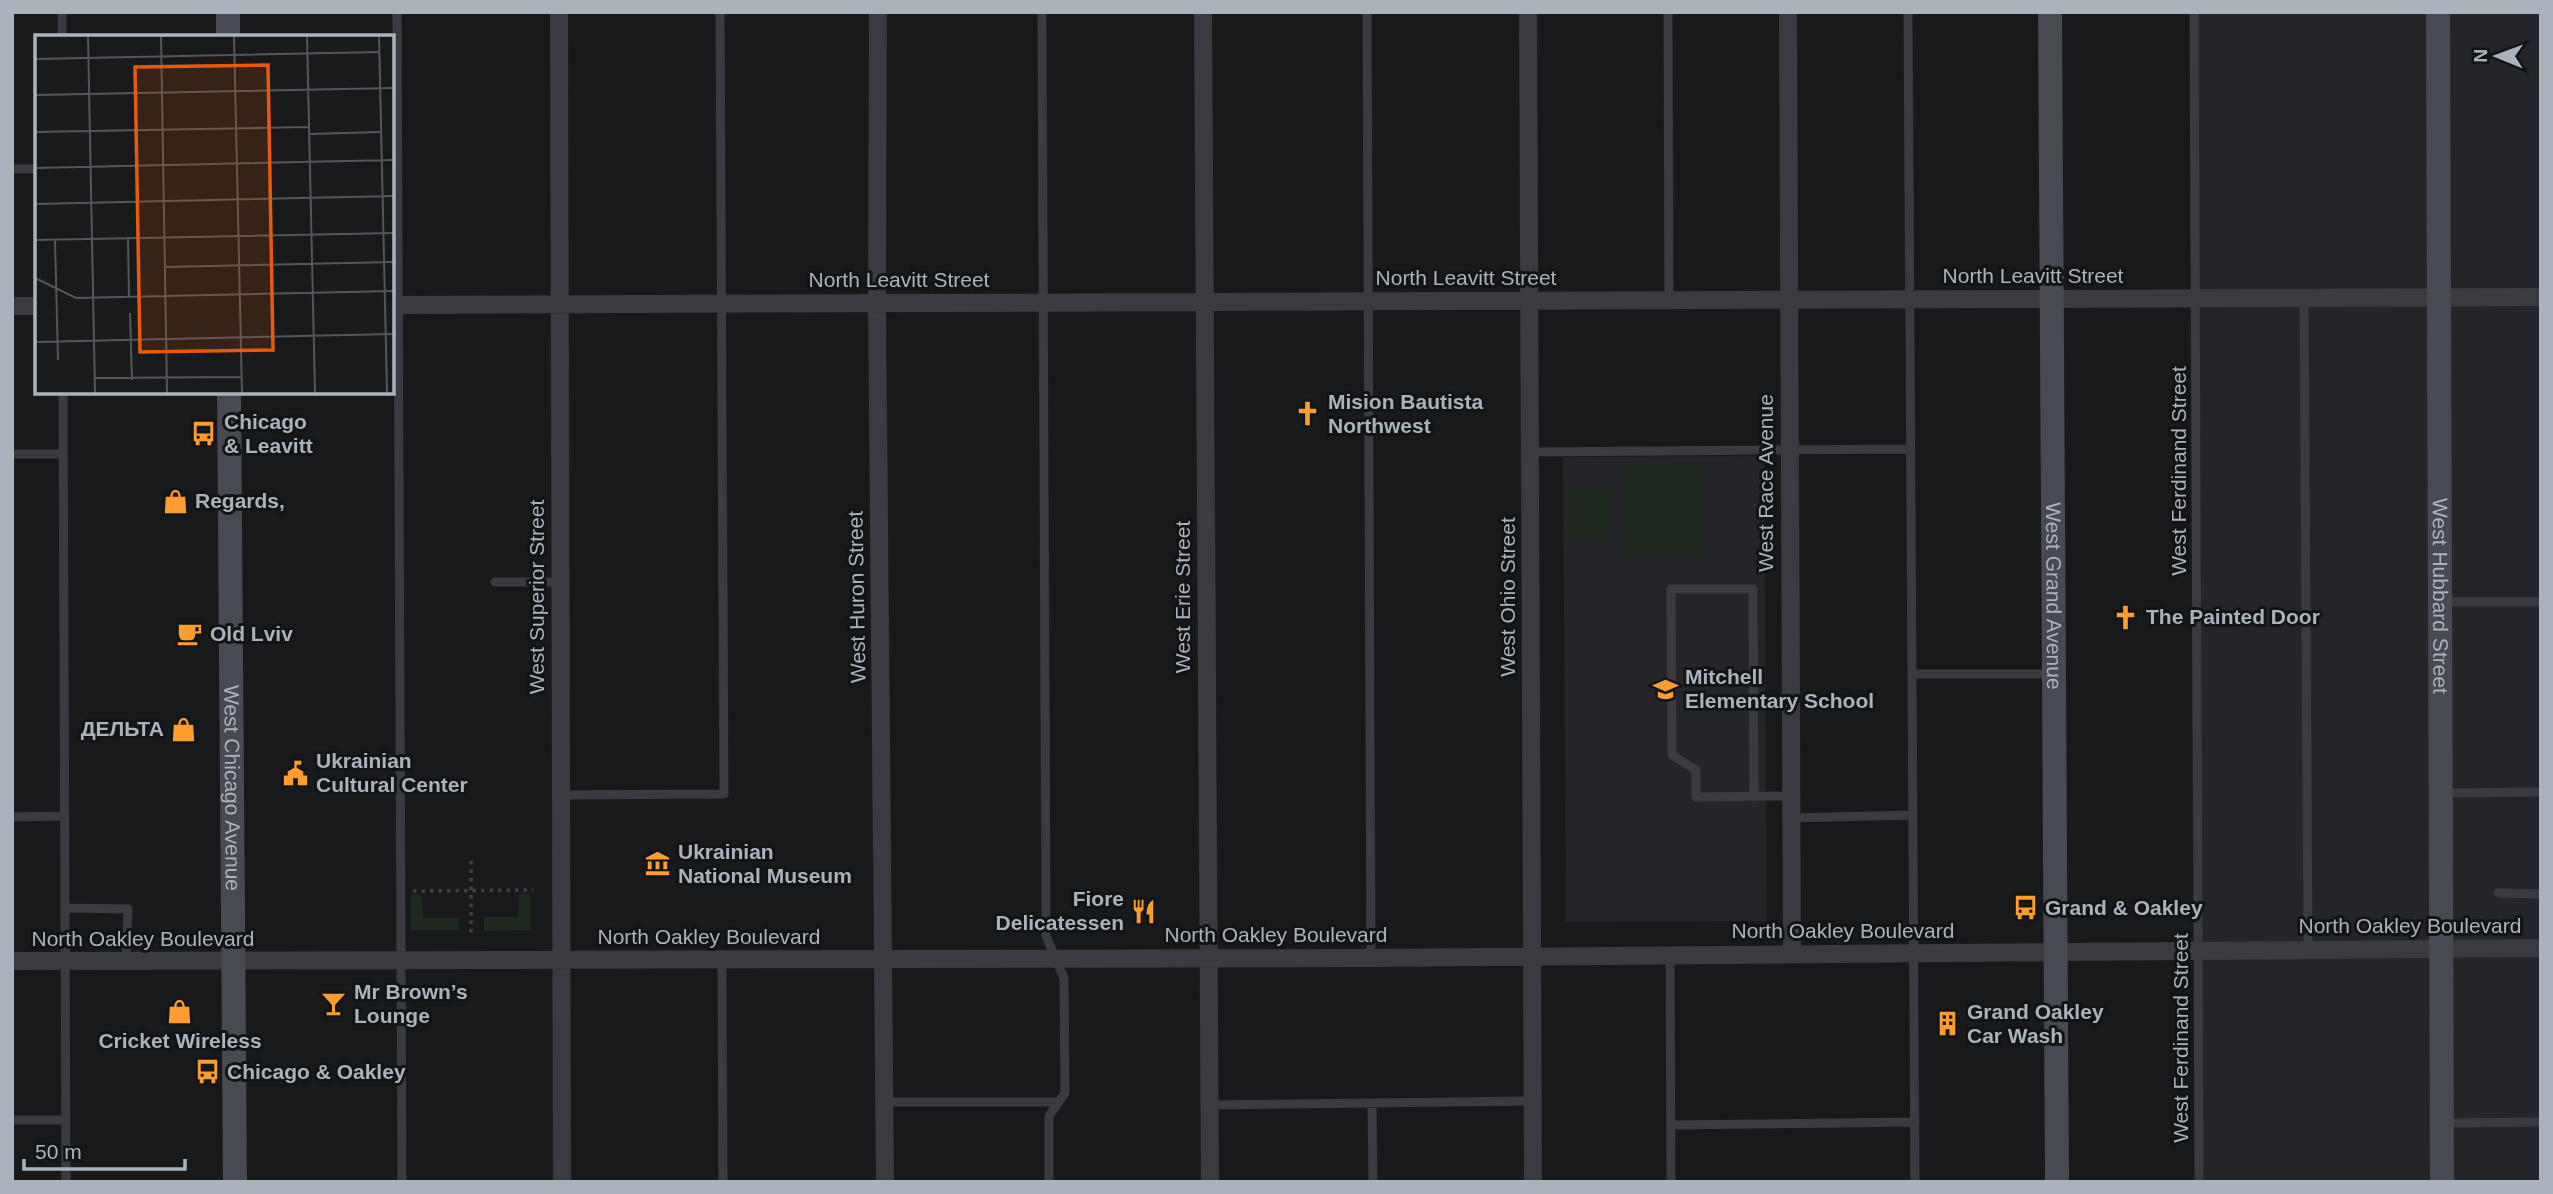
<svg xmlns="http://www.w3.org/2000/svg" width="2553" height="1194" viewBox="0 0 2553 1194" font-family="Helvetica,sans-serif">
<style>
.built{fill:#242528}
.green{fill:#202920}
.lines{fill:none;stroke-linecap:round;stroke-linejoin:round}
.path{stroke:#3f4247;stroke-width:3.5;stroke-dasharray:3.5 5;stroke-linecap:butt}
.lane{stroke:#393b40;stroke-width:9}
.street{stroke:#393b40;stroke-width:18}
.secondary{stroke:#474a50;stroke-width:24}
.labels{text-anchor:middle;stroke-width:6;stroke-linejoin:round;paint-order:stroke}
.street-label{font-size:21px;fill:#aab2bb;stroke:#131416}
.poi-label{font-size:21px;font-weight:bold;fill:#aab2bb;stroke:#131416;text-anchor:start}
.inset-road{fill:none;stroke:#52565b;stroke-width:2}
.view{fill:#e8590c;fill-opacity:0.15;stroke:#e8590c;stroke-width:3.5}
.inset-edge{fill:none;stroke:#aab2bb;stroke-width:3.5}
</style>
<rect width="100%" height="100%" fill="#18191b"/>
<path class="built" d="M2193,12H2541V1182H2202Z
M1764,456L1767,921L1566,922L1563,457Z"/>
<path class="green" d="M1622,466H1702L1703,556L1623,557Z
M1568,490H1610L1611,539L1569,540Z
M519,894H530V930L484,931V917H518Z
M411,895H422L423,918H458V930H411Z"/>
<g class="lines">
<path class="path" d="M471,861V933
M413,891L533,890"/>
<path class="lane" d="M62,12V37
M397,12L402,1182
M1042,12L1046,930V936L1064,978L1065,1093L1049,1116V1182
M1367,12L1371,958
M1668,12L1669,300
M1908,12L1915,1182
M2194,12L2199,1182
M12,169H37
M2304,298L2308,950
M63,392L66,1182
M1530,452L1911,449
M12,454H63
M495,582H560
M2442,602H2541
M1912,674H2052
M2442,793L2541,792
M560,795L724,794L720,12
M1754,797L1753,589H1671L1672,755L1696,770V797L1791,796
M12,817L65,816
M1791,818L1913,815
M2498,893L2541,894
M65,908L128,909L126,961
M1670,955L1671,1182
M722,960L723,1182
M884,1102H1059
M1372,1103L1373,1182
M1209,1105L1533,1101
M12,1120H66
M2445,1123L2541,1122
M1671,1125L1915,1122"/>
<path class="street" d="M559,12L562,1182
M878,12L877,303L885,1182
M1203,12L1210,1182
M1528,12L1533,1182
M1788,12L1792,954
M392,305L2541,297
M12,306H37
M12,961L1371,958L2541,948"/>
<g class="secondary">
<path d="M228,12V37"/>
<path id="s1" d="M2050,12L2057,1182"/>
<path id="s2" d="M2438,12L2442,1182"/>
<path id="s3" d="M229,392L235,1182"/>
</g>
</g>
<defs>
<symbol id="church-bare" viewBox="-9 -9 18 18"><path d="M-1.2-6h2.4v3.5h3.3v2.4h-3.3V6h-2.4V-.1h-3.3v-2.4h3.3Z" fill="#fd9d2f" stroke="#131416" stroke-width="2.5" paint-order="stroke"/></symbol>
<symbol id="bus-bare" viewBox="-9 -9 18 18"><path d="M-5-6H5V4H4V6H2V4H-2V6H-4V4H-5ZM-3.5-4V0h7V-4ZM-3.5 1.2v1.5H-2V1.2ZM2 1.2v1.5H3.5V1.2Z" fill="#fd9d2f" stroke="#131416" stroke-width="2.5" paint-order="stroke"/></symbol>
<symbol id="shop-bare" viewBox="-9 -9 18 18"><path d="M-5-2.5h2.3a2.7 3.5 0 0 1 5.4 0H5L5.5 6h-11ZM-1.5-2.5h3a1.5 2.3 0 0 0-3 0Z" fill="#fd9d2f" stroke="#131416" stroke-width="2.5" paint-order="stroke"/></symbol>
<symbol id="cafe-bare" viewBox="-9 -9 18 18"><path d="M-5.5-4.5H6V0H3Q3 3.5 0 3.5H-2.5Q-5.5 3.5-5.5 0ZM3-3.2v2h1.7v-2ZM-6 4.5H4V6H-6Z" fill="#fd9d2f" stroke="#131416" stroke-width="2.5" paint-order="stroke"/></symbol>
<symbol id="school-bare" viewBox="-9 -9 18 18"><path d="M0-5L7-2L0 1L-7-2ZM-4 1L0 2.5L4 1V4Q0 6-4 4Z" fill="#fd9d2f" stroke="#131416" stroke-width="2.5" paint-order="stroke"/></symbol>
<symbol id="civic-bare" viewBox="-9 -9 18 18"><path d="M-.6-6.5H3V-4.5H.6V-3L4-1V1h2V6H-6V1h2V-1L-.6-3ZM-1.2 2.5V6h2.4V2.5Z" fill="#fd9d2f" stroke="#131416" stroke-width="2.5" paint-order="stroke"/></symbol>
<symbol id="museum-bare" viewBox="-9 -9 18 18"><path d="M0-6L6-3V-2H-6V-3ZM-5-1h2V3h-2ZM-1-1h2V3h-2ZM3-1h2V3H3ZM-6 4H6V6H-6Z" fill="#fd9d2f" stroke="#131416" stroke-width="2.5" paint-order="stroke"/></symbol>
<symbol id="restaurant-bare" viewBox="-9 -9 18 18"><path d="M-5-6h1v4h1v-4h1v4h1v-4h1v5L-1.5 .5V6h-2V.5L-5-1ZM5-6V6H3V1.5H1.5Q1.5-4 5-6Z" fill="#fd9d2f" stroke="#131416" stroke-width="2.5" paint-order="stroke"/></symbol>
<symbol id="bar-bare" viewBox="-9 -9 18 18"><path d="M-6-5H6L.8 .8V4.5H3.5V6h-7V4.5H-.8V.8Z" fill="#fd9d2f" stroke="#131416" stroke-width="2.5" paint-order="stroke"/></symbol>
<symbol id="building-bare" viewBox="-9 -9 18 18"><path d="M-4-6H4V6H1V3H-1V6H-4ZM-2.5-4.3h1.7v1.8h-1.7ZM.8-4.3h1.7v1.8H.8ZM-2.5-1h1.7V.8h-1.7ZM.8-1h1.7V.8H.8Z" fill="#fd9d2f" stroke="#131416" stroke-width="2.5" paint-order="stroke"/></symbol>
</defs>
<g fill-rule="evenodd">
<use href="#church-bare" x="1290" y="396" width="35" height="35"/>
<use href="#bus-bare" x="186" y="416" width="35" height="35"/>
<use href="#shop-bare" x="158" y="484" width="35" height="35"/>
<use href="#church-bare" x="2108" y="600" width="35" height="35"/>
<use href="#cafe-bare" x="172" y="616" width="35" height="35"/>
<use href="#school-bare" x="1648" y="672" width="35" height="35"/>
<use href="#shop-bare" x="166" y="712" width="35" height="35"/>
<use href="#civic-bare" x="278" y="756" width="35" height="35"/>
<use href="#museum-bare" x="640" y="846" width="35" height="35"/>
<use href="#bus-bare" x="2008" y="890" width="35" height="35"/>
<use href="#restaurant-bare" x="1126" y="894" width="35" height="35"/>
<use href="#bar-bare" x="316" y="986" width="35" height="35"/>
<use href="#shop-bare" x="162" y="994" width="35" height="35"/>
<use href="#building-bare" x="1930" y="1006" width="35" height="35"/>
<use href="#bus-bare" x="190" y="1054" width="35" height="35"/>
</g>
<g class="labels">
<g class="street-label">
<text x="2033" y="283">North Leavitt Street</text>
<text x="1466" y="285">North Leavitt Street</text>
<text x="899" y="287">North Leavitt Street</text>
<text transform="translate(2179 471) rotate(-90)" y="7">West Ferdinand Street</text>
<text transform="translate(1766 483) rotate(-90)" y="7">West Race Avenue</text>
<text transform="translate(537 597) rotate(-90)" y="7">West Superior Street</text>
<text transform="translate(857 597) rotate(-91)" y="7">West Huron Street</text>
<text transform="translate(1183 597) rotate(-90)" y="7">West Erie Street</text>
<text transform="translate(1508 597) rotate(-90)" y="7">West Ohio Street</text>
<text dy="7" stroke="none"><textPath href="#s1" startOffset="584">West Grand Avenue</textPath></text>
<text dy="7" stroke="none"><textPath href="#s2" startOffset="584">West Hubbard Street</textPath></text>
<text dy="7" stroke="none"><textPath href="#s3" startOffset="396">West Chicago Avenue</textPath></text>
<text x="2410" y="933">North Oakley Boulevard</text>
<text x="1843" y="938">North Oakley Boulevard</text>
<text x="1276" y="942">North Oakley Boulevard</text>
<text x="709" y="944">North Oakley Boulevard</text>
<text x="143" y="946">North Oakley Boulevard</text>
<text transform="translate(2181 1038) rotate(-90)" y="7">West Ferdinand Street</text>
</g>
<g class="poi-label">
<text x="1328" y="409">Mision Bautista<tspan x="1328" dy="24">Northwest</tspan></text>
<text x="224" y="429">Chicago<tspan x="224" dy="24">&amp; Leavitt</tspan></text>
<text x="195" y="508">Regards,</text>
<text x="2146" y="624">The Painted Door</text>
<text x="210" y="641">Old Lviv</text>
<text x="1685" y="684">Mitchell<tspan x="1685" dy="24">Elementary School</tspan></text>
<text x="164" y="736" text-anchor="end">ДЕЛЬТА</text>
<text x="316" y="768">Ukrainian<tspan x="316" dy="24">Cultural Center</tspan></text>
<text x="678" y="859">Ukrainian<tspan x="678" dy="24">National Museum</tspan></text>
<text x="1124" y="906" text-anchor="end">Fiore<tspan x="1124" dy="24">Delicatessen</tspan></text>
<text x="2045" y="915">Grand &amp; Oakley</text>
<text x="354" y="999">Mr Brown’s<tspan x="354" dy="24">Lounge</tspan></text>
<text x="1967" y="1019">Grand Oakley<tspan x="1967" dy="24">Car Wash</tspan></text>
<text x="180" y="1048" text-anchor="middle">Cricket Wireless</text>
<text x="227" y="1079">Chicago &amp; Oakley</text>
</g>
</g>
<g transform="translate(35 35)">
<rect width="359" height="359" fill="#18191b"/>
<path class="inset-road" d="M53,0L60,358M126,0L132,358M199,0L207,358M272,0L280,358M344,0L352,358M0,24L344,17M0,60L359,53M0,97L274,92M274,99L345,97M0,133L359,125M0,169L359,161M93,203L94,261M0,205L359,198M20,205L23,325M131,232L359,227M0,243L41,263L359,256M95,278L97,345M0,307L359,299M59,343L207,342"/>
<path class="view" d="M233,30L238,315L105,317L100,32Z"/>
<rect width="359" height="359" class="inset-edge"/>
</g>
<rect width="2553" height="1194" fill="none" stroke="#aab2bb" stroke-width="28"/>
<g transform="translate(2497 56) rotate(271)" stroke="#131416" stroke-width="5" paint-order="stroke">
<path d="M0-5L12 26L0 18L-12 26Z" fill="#aab2bb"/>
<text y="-10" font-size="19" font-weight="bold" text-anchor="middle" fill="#aab2bb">N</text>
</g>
<path d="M24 1159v10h161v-10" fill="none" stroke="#aab2bb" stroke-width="3.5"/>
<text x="35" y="1159" font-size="21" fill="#aab2bb" stroke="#131416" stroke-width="5" paint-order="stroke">50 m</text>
</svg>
